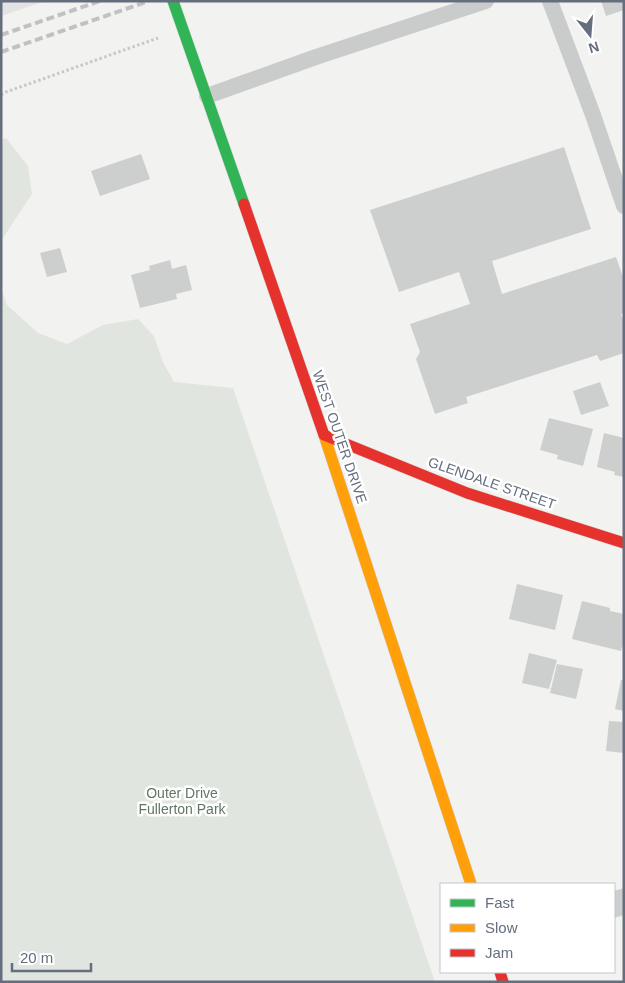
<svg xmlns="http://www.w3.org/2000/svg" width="625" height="983" viewBox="0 0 625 983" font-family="Arial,sans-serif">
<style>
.built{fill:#e2e3e3}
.green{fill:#e1e5df}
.building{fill:#cdcece}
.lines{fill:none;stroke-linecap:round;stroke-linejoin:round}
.fast-casing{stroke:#cfd0cf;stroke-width:12}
.slow-casing{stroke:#cfd0cf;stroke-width:12}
.jam-casing{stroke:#cfd0cf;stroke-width:12}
.path{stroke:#c8c8c8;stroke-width:3;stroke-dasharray:2.5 2.5;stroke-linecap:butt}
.lane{stroke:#cacbcb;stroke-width:16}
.fast{stroke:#30b455;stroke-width:11}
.slow{stroke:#ff9f0a;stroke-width:11}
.jam{stroke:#e5322d;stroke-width:11}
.rail{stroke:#c0c1c1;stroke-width:4;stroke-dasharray:8 4;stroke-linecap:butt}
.labels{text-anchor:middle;stroke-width:5;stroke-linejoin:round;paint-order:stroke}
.street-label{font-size:14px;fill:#646e7e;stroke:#fff}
.park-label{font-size:14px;fill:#637663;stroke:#fff}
</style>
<rect width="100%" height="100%" fill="#f2f2f0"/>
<path class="built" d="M1,1H46L1,16Z"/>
<path class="green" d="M6,138L28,166L32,194L1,241V140Z
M1,288L7,305L38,333L67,344L103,325L138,319L154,336L163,362L174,382L233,388L435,982H1Z"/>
<path class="building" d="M601,1H624V10L606,16Z
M564,147L591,229L492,261L502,294L616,257L624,280V313L621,314L624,323V353L600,361L597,355L466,397L468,403L435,414L416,359L420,352L410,324L470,304L459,272L399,292L370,210Z
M141,154L150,179L100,196L91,171Z
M60,248L67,272L47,277L40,253Z
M170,260L172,269L186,265L192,290L176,294L177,299L140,308L131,275L150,270L149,266Z
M600,382L609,406L581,415L573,391Z
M549,418L593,429L583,466L557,459L558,455L540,450Z
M604,433L624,438V477L614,475L615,472L597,467Z
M517,584L563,595L555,630L509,619Z
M582,601L610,608V611L624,614V641L621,651L572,639Z
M529,653L557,660L549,689L522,683Z
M557,664L583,669L576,699L550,693Z
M621,680H624V711L615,709Z
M609,721L624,722V753L606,751Z
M624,888V915L614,918V891Z"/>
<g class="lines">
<defs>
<path id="fast" d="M173,1L244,204"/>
<path id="slow" d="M324,435L471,884"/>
<path id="jam" d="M244,204L324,435
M324,435L467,493L624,543
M500,972L503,982"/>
</defs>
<use href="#fast" class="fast-casing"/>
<use href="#slow" class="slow-casing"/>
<use href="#jam" class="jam-casing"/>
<path class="path" d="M1,95L6,92L158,38"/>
<path class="lane" d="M550,1L593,115L624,206
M207,96L316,57L486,1"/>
<use href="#fast" class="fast"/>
<use href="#slow" class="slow"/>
<use href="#jam" class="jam"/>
<path class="rail" d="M1,35L100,1
M1,52L149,1"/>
</g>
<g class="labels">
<g class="street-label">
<text transform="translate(340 437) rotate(71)" y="5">WEST OUTER DRIVE</text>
<text transform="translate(492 483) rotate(19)" y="5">GLENDALE STREET</text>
</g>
<g class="park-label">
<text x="182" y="798">Outer Drive<tspan x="182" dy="16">Fullerton Park</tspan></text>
</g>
</g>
<rect width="625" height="983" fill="none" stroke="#646e7e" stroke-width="5"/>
<rect x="440" y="883" width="175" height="90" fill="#ffffff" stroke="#c1c5cb"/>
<rect x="450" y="899" width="25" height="8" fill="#30b455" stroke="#c1c5cb"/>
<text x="485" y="908" font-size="15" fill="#646e7e">Fast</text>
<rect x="450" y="924" width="25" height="8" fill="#ff9f0a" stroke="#c1c5cb"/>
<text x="485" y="933" font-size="15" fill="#646e7e">Slow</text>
<rect x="450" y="949" width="25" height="8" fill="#e5322d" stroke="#c1c5cb"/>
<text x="485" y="958" font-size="15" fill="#646e7e">Jam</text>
<g transform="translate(590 35) rotate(163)" stroke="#ffffff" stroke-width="4" paint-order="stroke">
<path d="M0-4L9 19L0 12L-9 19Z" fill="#646e7e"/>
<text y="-8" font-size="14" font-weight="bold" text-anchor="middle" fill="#646e7e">N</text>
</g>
<path d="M12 963v8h79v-8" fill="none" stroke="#646e7e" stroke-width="2.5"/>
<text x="20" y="963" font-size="15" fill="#646e7e" stroke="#ffffff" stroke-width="4" paint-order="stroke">20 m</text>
</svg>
